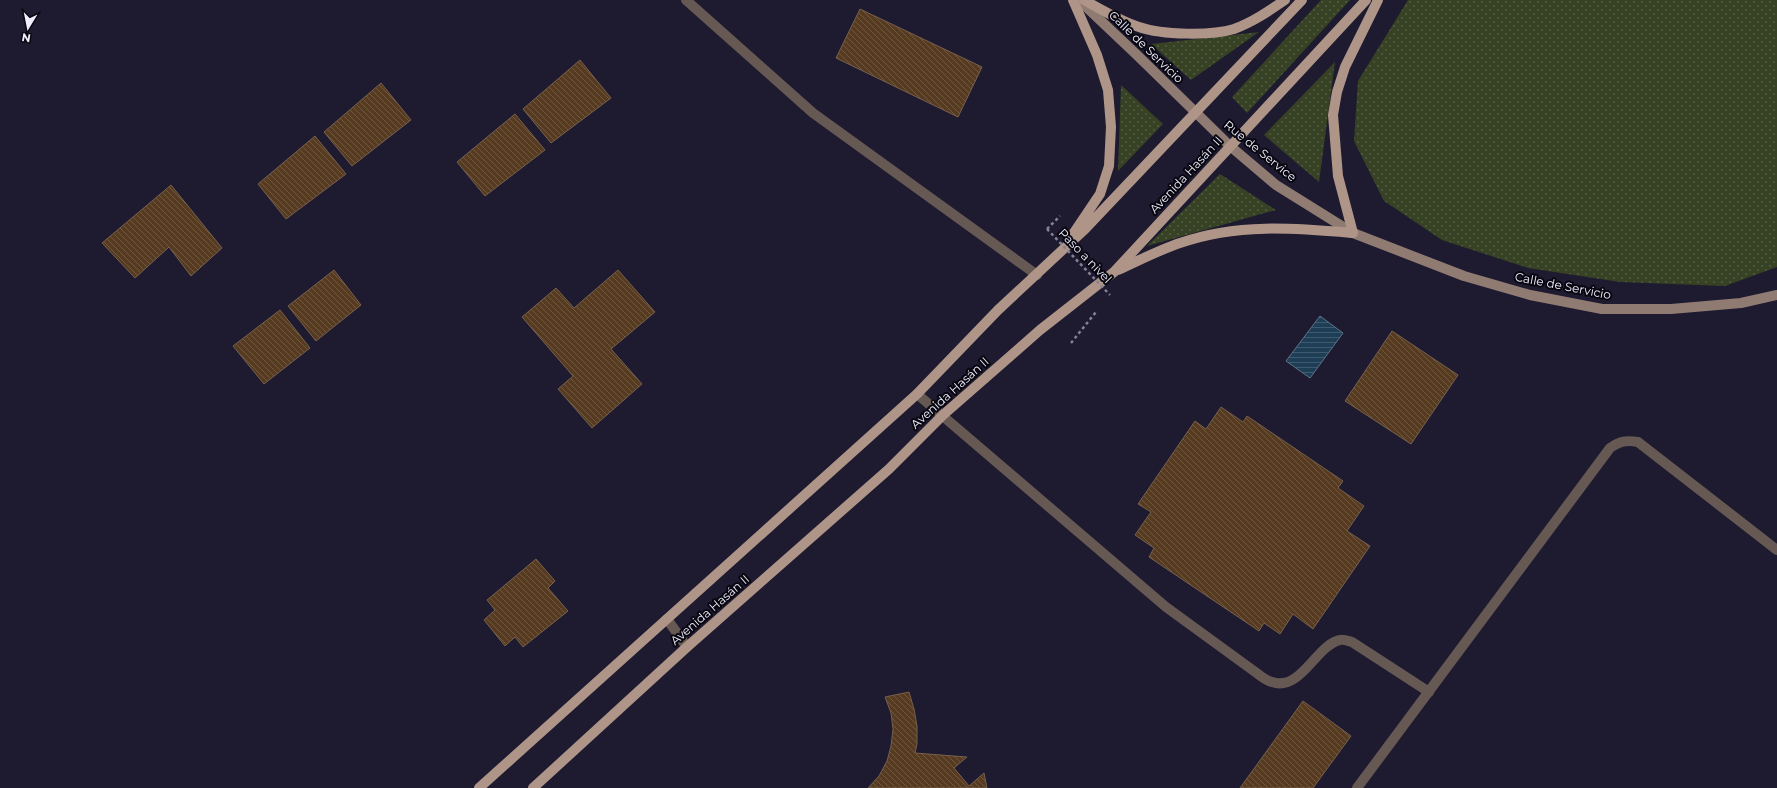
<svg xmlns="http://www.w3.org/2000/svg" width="1777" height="788" viewBox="0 0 1777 788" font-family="Montserrat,sans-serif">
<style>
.grass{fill:url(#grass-dots)}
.water{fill:url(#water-rules);stroke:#5d7388}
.building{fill:url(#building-back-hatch);stroke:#77604c}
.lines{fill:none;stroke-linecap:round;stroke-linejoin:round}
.path{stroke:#858295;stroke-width:2.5;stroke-dasharray:3 3;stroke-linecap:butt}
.lane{stroke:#665953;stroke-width:10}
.street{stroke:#665953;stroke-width:10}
.secondary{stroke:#8f7b71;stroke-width:10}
.primary{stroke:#af9588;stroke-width:10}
.path-bridge{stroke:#858295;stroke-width:2.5;stroke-dasharray:3 3;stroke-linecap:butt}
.labels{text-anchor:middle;stroke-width:4;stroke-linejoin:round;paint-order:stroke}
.street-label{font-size:12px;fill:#f0eefe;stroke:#080710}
</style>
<defs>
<pattern id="grass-dots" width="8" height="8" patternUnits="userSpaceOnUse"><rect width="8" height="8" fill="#364223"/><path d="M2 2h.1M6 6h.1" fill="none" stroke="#535e44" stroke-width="1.8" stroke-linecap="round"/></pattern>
<pattern id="water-rules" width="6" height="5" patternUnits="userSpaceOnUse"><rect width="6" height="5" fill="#1e3e55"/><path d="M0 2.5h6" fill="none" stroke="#3f5a6e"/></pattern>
<pattern id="building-back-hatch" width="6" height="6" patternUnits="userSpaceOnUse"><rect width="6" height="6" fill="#573b21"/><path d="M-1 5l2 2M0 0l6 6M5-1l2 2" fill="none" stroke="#6f5842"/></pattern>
</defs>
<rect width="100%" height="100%" fill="#1e1a30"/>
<path class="grass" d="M1321,0H1350L1247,113L1232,97Z
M1408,0H1777V267L1725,286L1620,282L1528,268L1442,240L1384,201L1354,141L1358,81Z
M1259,32L1191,80L1151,44Z
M1335,62L1319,182L1264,135Z
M1121,85L1163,124L1118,171Z
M1220,174L1276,210L1147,246Z"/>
<path class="water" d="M1320,316L1343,333L1310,378L1286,361Z"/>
<path class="building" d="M860,9L982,67L958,117L836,58Z
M580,60L611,98L551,143L523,109Z
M381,83L411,120L352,166L324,132Z
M515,114L545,150L485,196L457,162Z
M315,136L346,174L286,219L258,184Z
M171,185L222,248L191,276L169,247L135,278L102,243Z
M334,270L361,305L316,341L288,306Z
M618,270L655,312L611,349L642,384L592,428L558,389L573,376L522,317L556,288L574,308Z
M280,310L310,348L264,384L233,346Z
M1392,331L1458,375L1411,444L1345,401Z
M1221,407L1243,422L1247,416L1343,481L1338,488L1364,506L1347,531L1370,546L1313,629L1293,614L1280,634L1264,623L1259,631L1149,557L1154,548L1135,535L1151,512L1138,504L1195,421L1206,429Z
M536,559L555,581L548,588L568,611L523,647L515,637L505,646L484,620L495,610L487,600Z
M909,692L914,709L917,726V744L915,753L967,757L954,768L969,786L984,773L987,788H868L879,776L887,761L891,746L893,729L891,713L885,697Z
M1303,701L1351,736L1313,788H1240Z"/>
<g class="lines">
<path class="path" d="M1047,229L1060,216
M1071,343L1096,312"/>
<path class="lane" d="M917,394L1166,607L1258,674C1262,677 1267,681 1272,682C1301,692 1316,645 1340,640C1344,639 1348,641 1352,642L1429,692"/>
<path class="street" d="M686,0L813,113L1037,275
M667,619L687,647
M1357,788L1610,448C1620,441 1626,440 1638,442L1777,550"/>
<path class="secondary" d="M1079,0L1137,55L1230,146L1276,185L1353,233L1464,276L1530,295L1602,309H1671L1741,303L1777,295"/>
<path class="primary" d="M1084,0C1102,10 1120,21 1139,27C1162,35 1211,36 1234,29C1253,22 1269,11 1285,0
M1071,237L1100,194L1109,166L1111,127L1108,90L1097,55L1073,0
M1118,270C1138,261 1159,250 1180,243C1237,223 1294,228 1353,233L1338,176L1333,115L1337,92L1345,67L1378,0
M479,788L917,394L998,310L1085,229L1302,0
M533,788L687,647L889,469L943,415L1040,330L1114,272L1366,0"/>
<path class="path-bridge" d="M1047,229L1110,295"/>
</g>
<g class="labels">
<g class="street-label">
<text transform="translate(1146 47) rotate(44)" y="4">Calle de Servicio</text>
<text transform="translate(1260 151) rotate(39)" y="4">Rue de Service</text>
<text transform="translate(1186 175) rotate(-47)" y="4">Avenida Hasán II</text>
<text transform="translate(1085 256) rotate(46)" y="4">Paso a nivel</text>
<text transform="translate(1563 286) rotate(11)" y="4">Calle de Servicio</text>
<text transform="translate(950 393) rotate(-42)" y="4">Avenida Hasán II</text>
<text transform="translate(710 610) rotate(-41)" y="4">Avenida Hasán II</text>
</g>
</g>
<g transform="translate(28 28) rotate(190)" stroke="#080710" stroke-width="3" paint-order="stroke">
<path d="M0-3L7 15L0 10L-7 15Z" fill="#f0eefe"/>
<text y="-6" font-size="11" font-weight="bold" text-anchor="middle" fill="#f0eefe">N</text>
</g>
</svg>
